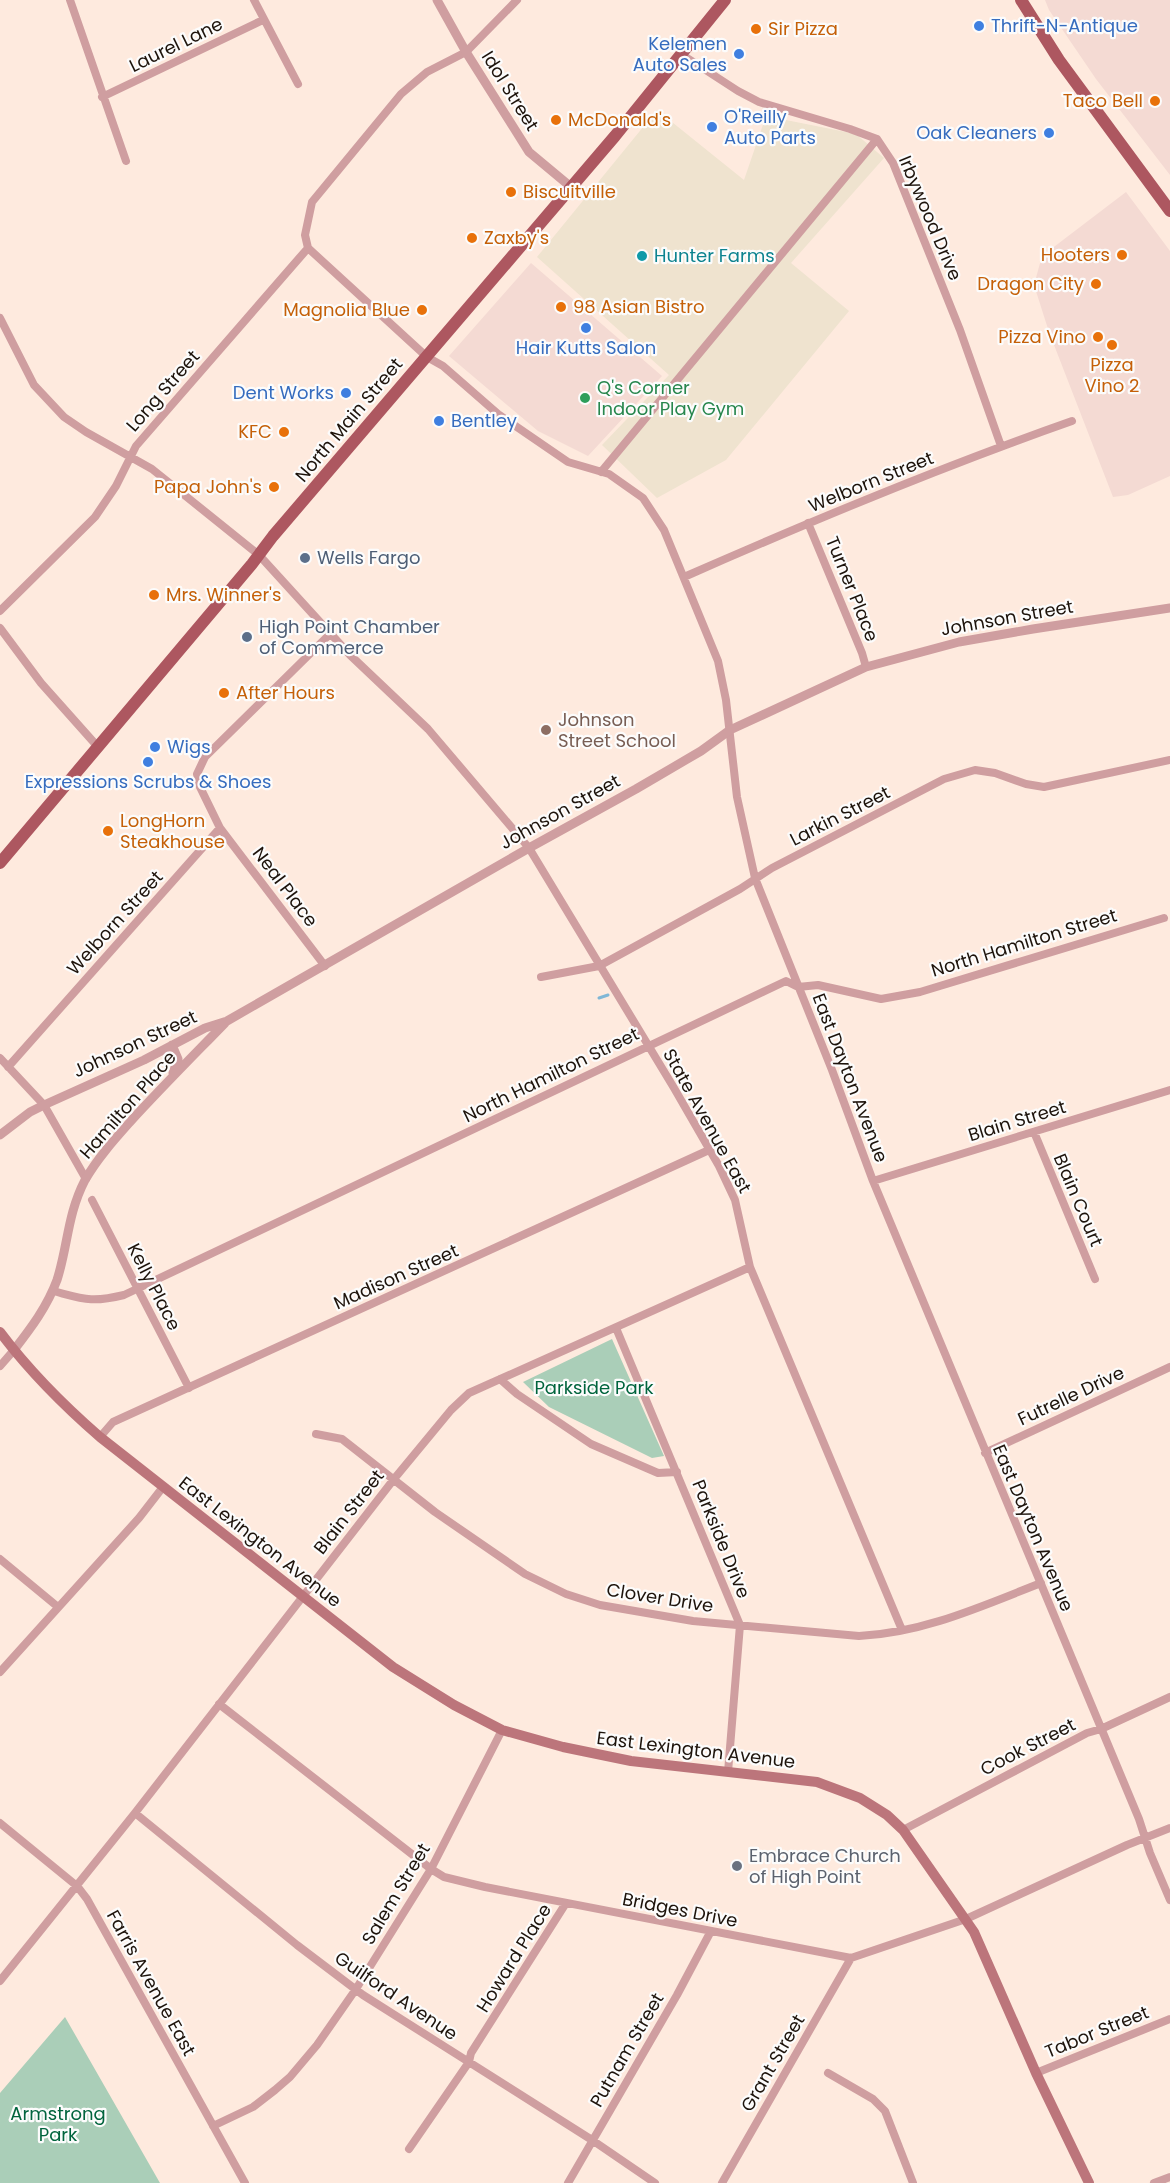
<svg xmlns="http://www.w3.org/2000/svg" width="1170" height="2183" viewBox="0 0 1170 2183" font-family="Poppins,sans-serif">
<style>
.commercial{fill:#f4dad3}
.industrial{fill:#efe3cf}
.green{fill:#aaceb8}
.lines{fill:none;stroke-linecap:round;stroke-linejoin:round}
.stream{stroke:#80b7d6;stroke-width:3}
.minor{stroke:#cf9ea0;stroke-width:8}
.tertiary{stroke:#cf9ea0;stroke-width:9}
.secondary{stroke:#bc757b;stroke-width:10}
.primary{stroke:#ad5760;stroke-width:12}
.shop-dot{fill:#3f7fe0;stroke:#fcfcfc;stroke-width:2}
.food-dot{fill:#e8710a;stroke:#fcfcfc;stroke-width:2}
.culture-dot{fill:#0f9aa8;stroke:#fcfcfc;stroke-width:2}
.leisure-dot{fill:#2e9e5b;stroke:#fcfcfc;stroke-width:2}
.service-dot{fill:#5c6f8a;stroke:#fcfcfc;stroke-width:2}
.education-dot{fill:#8d6e63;stroke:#fcfcfc;stroke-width:2}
.worship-dot{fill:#6b7280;stroke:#fcfcfc;stroke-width:2}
.labels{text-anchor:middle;stroke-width:4.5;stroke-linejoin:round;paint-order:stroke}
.shop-label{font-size:18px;fill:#366cbe;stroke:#fcfcfc;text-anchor:start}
.food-label{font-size:18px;fill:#c56008;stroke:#fcfcfc;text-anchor:start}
.street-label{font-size:18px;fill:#1d130b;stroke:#fcfcfc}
.culture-label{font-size:18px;fill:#0d838f;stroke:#fcfcfc;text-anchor:start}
.leisure-label{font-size:18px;fill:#27864d;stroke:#fcfcfc;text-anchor:start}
.service-label{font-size:18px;fill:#4e5e75;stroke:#fcfcfc;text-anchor:start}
.education-label{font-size:18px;fill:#785e54;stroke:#fcfcfc;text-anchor:start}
.park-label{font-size:18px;fill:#01643d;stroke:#fcfcfc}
.worship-label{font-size:18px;fill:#5b616d;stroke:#fcfcfc;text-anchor:start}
</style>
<rect width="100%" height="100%" fill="#feeade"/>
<path class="commercial" d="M1045,0H1170V175L1096,79L1049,10Z
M1126,192L1170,251V476L1128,495L1113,497L1049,332L1034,285L1042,256Z
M531,263L662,376L588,456L538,431L449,356Z"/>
<path class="industrial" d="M657,110L744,180L766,116L856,134L884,158L791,263L849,311L726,460L657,498L602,445L669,375L537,257Z"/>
<path class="green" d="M612,1339L664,1456L652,1458L549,1407L523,1382Z
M65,2017L160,2183H0V2093Z"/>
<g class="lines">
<path class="stream" d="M599,998L608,995"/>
<path class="minor" d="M70,0L126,161
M254,0L298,84
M517,0L466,52L427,72L401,94L312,202L305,235L308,248L427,357L443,366L498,414L568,462L609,474L643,498L664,530L718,661L726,700L737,797L755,878L832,1070L873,1181L1139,1819L1150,1853L1170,1900
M681,54L738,91L759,102L850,129L877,139L893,163L960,330L1001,446
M102,97L263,20
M0,318L34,385L64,417L86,432L152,469L259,555L350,655L428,729L529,848L674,1088L719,1166L735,1200L750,1267L902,1630
M601,472L877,139
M808,523L862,653L866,667
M684,577C811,521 941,467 1072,421
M0,611L95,517L116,486L136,446L308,248
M0,628L41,683L98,747
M325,966L220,828L200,787L197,774L205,757L330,634
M541,977L599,966L740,889L772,868L944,779L975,770L995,773L1026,784L1044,787L1170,760
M0,1058L44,1105L86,1179
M8,1067L220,828
M1034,1132L1095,1279
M873,1181L1170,1090
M92,1200L189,1388
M53,1291C84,1299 91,1303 124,1295L786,981L798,987L818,985L881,999L920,992L1164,918
M616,1328L740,1625L728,1772
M0,1366L14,1350
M500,1379L517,1394L591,1444L658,1473L677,1472
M316,1434L342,1439L435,1512L525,1574L566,1594L600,1605L693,1621L859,1636C923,1633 982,1606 1041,1583
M100,1437L113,1422L709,1150
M985,1453L1170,1367
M0,1559L58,1607
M0,1672L139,1518L163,1487
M219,1704L431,1869L444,1877L485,1887L851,1958L966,1919L1127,1845L1170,1828
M135,1813L297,1945L363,1995L592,2140L655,2183
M0,1823L77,1886L87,1899L245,2183
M903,1830L1087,1733L1101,1729L1170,1697
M0,1981L135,1813L394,1479L451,1410L469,1393L750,1267
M828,2073L873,2099L885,2111L913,2183
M1036,2073L1170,2019
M213,2126L253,2107L275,2090L290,2077L317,2045L356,1989L431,1869L502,1730
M409,2149L469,2062L471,2053L566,1903
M568,2183L677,1995L711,1931
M722,2183L851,1958
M1154,2183L1170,2177"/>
<path class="tertiary" d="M437,0L466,52L529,152L571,187
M172,1045L178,1059L173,1073
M0,1135L30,1112L44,1105L144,1060L205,1028L227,1021L529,848L636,789L701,751L730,730L866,667L959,642L1033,629L1170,608
M14,1350C31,1328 47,1307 57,1280C68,1246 67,1215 85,1180C97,1159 114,1140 130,1122C161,1088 193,1056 225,1023"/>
<path class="secondary" d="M0,1332C30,1372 62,1404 100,1437L393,1667L454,1705L502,1730L563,1747L631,1761L817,1782L860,1798L887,1815L903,1830L974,1932L1036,2073L1089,2183"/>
<path class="primary" d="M1021,0L1059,60L1170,211
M0,863L252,564L273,536L615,136L725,0"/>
</g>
<g class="shop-dot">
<circle cx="979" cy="26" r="6"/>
<circle cx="739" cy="54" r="6"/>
<circle cx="712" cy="127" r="6"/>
<circle cx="1049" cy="133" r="6"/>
<circle cx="586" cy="328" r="6"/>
<circle cx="346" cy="393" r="6"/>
<circle cx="439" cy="421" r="6"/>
<circle cx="155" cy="747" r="6"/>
<circle cx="148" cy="762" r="6"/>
</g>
<g class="food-dot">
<circle cx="756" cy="29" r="6"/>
<circle cx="1155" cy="101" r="6"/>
<circle cx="556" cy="120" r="6"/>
<circle cx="511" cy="192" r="6"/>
<circle cx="472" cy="238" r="6"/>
<circle cx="1122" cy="255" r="6"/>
<circle cx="1096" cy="284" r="6"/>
<circle cx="561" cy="307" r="6"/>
<circle cx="422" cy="310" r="6"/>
<circle cx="1098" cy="337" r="6"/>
<circle cx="1112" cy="345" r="6"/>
<circle cx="284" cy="432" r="6"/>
<circle cx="274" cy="487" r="6"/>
<circle cx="154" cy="595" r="6"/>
<circle cx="224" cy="693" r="6"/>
<circle cx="108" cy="831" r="6"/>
</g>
<circle class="culture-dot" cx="642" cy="256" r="6"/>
<circle class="leisure-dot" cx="585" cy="398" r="6"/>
<g class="service-dot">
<circle cx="305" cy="558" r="6"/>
<circle cx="247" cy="637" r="6"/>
</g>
<circle class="education-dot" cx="546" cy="730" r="6"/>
<circle class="worship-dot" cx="737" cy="1866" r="6"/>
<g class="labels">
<g class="shop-label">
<text x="991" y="32">Thrift-N-Antique</text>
<text x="727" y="50" text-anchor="end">Kelemen<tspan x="727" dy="21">Auto Sales</tspan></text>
<text x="724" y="123">O'Reilly<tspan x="724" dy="21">Auto Parts</tspan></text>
<text x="1037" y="139" text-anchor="end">Oak Cleaners</text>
<text x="586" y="354" text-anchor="middle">Hair Kutts Salon</text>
<text x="334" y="399" text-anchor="end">Dent Works</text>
<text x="451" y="427">Bentley</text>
<text x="167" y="753">Wigs</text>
<text x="148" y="788" text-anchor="middle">Expressions Scrubs &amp; Shoes</text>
</g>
<g class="food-label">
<text x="768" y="35">Sir Pizza</text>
<text x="1143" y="107" text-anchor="end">Taco Bell</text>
<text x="568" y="126">McDonald's</text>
<text x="523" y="198">Biscuitville</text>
<text x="484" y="244">Zaxby's</text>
<text x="1110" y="261" text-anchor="end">Hooters</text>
<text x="1084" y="290" text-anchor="end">Dragon City</text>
<text x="573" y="313">98 Asian Bistro</text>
<text x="410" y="316" text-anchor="end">Magnolia Blue</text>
<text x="1086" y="343" text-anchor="end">Pizza Vino</text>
<text x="1112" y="371" text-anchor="middle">Pizza<tspan x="1112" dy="21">Vino 2</tspan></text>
<text x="272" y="438" text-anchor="end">KFC</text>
<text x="262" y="493" text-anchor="end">Papa John's</text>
<text x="166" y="601">Mrs. Winner's</text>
<text x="236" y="699">After Hours</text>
<text x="120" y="827">LongHorn<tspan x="120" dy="21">Steakhouse</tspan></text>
</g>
<g class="street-label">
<text transform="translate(176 45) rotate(-26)" y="6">Laurel Lane</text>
<text transform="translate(510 91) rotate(58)" y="6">Idol Street</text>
<text transform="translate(930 218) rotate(67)" y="6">Irbywood Drive</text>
<text transform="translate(163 391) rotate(-49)" y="6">Long Street</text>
<text transform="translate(349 420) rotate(-50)" y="6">North Main Street</text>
<text transform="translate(871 482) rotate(-22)" y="6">Welborn Street</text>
<text transform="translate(852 589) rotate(68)" y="6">Turner Place</text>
<text transform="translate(1007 618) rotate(-10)" y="6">Johnson Street</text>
<text transform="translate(560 812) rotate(-29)" y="6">Johnson Street</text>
<text transform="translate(840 816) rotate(-27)" y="6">Larkin Street</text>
<text transform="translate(285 887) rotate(53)" y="6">Neal Place</text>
<text transform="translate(115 923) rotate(-48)" y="6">Welborn Street</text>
<text transform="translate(1024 943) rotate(-17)" y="6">North Hamilton Street</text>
<text transform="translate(135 1044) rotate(-25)" y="6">Johnson Street</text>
<text transform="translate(551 1075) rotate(-26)" y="6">North Hamilton Street</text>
<text transform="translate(850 1078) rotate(69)" y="6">East Dayton Avenue</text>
<text transform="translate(128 1105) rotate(-49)" y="6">Hamilton Place</text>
<text transform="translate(707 1121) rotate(61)" y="6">State Avenue East</text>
<text transform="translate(1017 1121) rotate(-17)" y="6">Blain Street</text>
<text transform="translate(1078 1200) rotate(67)" y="6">Blain Court</text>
<text transform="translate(396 1277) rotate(-24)" y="6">Madison Street</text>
<text transform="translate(154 1287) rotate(63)" y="6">Kelly Place</text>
<text transform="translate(1071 1396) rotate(-25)" y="6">Futrelle Drive</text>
<text transform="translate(349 1512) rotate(-52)" y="6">Blain Street</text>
<text transform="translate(1033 1528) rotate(67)" y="6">East Dayton Avenue</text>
<text transform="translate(721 1539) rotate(68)" y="6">Parkside Drive</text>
<text transform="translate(260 1542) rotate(38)" y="6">East Lexington Avenue</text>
<text transform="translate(660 1598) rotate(9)" y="6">Clover Drive</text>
<text transform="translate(1028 1747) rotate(-27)" y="6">Cook Street</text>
<text transform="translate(696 1750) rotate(7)" y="6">East Lexington Avenue</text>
<text transform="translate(396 1894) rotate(-59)" y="6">Salem Street</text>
<text transform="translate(680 1910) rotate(11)" y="6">Bridges Drive</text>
<text transform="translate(514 1958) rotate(-58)" y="6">Howard Place</text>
<text transform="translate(151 1983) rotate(61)" y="6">Farris Avenue East</text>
<text transform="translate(396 1996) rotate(34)" y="6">Guilford Avenue</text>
<text transform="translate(1097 2032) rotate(-22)" y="6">Tabor Street</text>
<text transform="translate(627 2050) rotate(-60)" y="6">Putnam Street</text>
<text transform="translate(773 2063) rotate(-60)" y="6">Grant Street</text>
</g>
<g class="culture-label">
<text x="654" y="262">Hunter Farms</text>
</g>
<g class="leisure-label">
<text x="597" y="394">Q's Corner<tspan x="597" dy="21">Indoor Play Gym</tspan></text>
</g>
<g class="service-label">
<text x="317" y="564">Wells Fargo</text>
<text x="259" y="633">High Point Chamber<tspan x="259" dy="21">of Commerce</tspan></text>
</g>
<g class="education-label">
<text x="558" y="726">Johnson<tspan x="558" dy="21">Street School</tspan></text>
</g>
<g class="park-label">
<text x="594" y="1394">Parkside Park</text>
<text x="58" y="2120">Armstrong<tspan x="58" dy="21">Park</tspan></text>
</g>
<g class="worship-label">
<text x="749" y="1862">Embrace Church<tspan x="749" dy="21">of High Point</tspan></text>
</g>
</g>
</svg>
